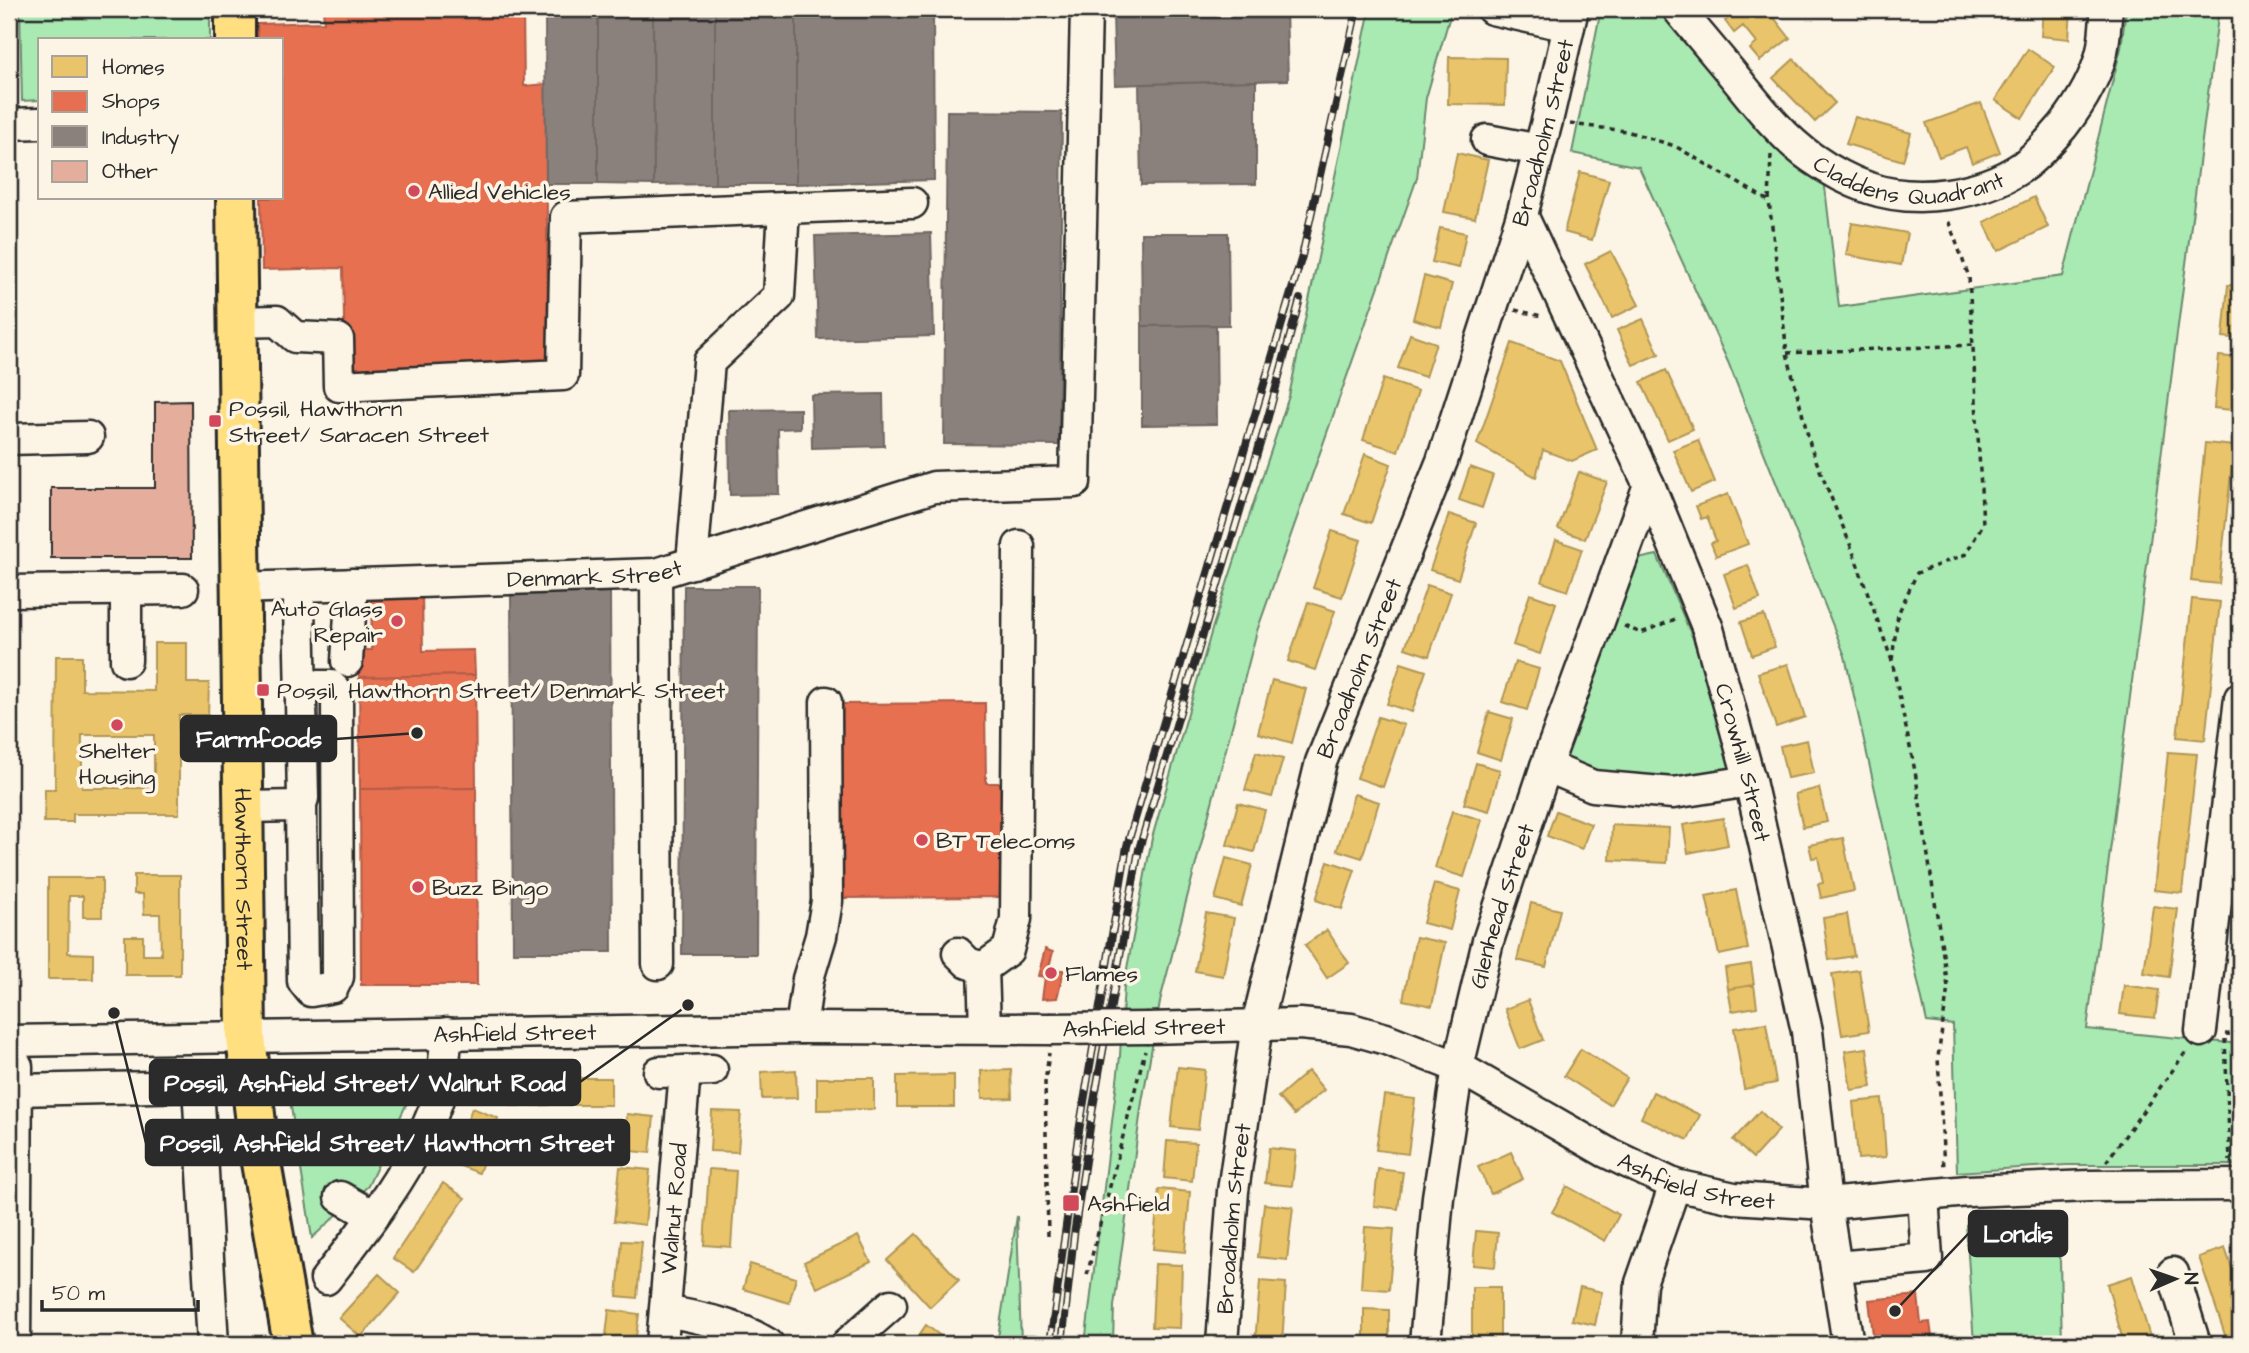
<svg xmlns="http://www.w3.org/2000/svg" width="2249" height="1353" viewBox="0 0 2249 1353" font-family="'Architects Daughter',sans-serif">
<style>
.green{fill:#a9e9b2;stroke:#6a8a6e;stroke-width:2}
.homes{fill:#e9c46a;stroke:#b09657;stroke-width:2;fill-rule:evenodd}
.shops{fill:#e76f51;stroke:#af5b46;stroke-width:2}
.industry{fill:#8a817c;stroke:#6e6764;stroke-width:2}
.building{fill:#e5ad9c;stroke:#2b2b2b;stroke-width:2}
.lines{fill:none;stroke-linecap:round;stroke-linejoin:round}
.minor-casing{stroke:#2b2b2b;stroke-width:35}
.major-casing{stroke:#2b2b2b;stroke-width:44}
.path{stroke:#2b2b2b;stroke-width:3.5;stroke-dasharray:5 5;stroke-linecap:butt}
.minor{stroke:#fcf5e5;stroke-width:30}
.major{stroke:#ffdf80;stroke-width:38}
.rail-casing{stroke:#2b2b2b;stroke-width:8}
.rail{stroke:#fcf5e5;stroke-width:5;stroke-dasharray:16;stroke-linecap:butt}
.minor-bridge-casing{stroke:#2b2b2b;stroke-width:35;stroke-linecap:butt}
.minor-bridge{stroke:#fcf5e5;stroke-width:30}
.poi-dot{fill:#d1495b;stroke:#fcf5e5;stroke-width:2.5}
.labels{text-anchor:middle;stroke-width:7;stroke-linejoin:round;paint-order:stroke}
.street-label{font-size:23px;fill:#2b2b2b;stroke:#fcf5e5}
.poi-label{font-size:23px;fill:#2b2b2b;stroke:#fcf5e5;text-anchor:start}
.leader{fill:none;stroke:#2b2b2b;stroke-width:2.5}
.callout-dot{fill:#2b2b2b;stroke:#fcf5e5;stroke-width:2.5}
.callout{fill:#2b2b2b;stroke:#2b2b2b;stroke-width:2.5}
.callout-label{font-size:24px;text-anchor:middle;font-weight:bold;fill:#fff}
</style>
<rect width="100%" height="100%" fill="#fcf5e5"/>
<filter id="ink" filterUnits="userSpaceOnUse"><feTurbulence type="fractalNoise" baseFrequency=".0143" numOctaves="2"/><feDisplacementMap in="SourceGraphic" scale="14" xChannelSelector="R" yChannelSelector="G"/><feConvolveMatrix kernelMatrix="1 2 1 2 8 2 1 2 1" color-interpolation-filters="sRGB"/></filter>
<g filter="url(#ink)">
<path class="green" d="M20,9H210V40H40V100L22,101Z
M1370,9H1452L1426,98L1417,178L1257,631L1161,997L1142,1102L1114,1306L1113,1344H1085L1120,1056L1124,984L1152,838L1213,626L1289,396Z
M1601,9H1671L1824,179L1839,307L2063,276L2121,48L2126,9H2219L2087,1029L2240,1044V1165H2066L1957,1172L1953,1025L1927,1022L1845,656L1728,362L1639,167L1572,153Z
M1657,555L1692,636L1725,729L1732,776L1677,788L1560,766L1633,560Z
M421,1073L368,1186L312,1238L286,1076Z
M1017,1216L1021,1344H997Z
M2059,1219L2062,1344H1974L1966,1225Z"/>
<path class="homes" d="M1740,9H1767L1790,38L1760,61L1750,49L1757,43L1743,26L1734,33L1725,21Z
M2043,9H2071L2069,39L2041,36Z
M2028,49L2055,67L2022,118L1995,100Z
M1449,57L1506,58L1505,105L1448,104Z
M1794,59L1835,103L1815,122L1773,78Z
M1981,103L2000,152L1972,163L1966,147L1939,157L1926,123Z
M1855,117L1911,133L1903,161L1846,144Z
M1457,153L1488,160L1475,218L1444,212Z
M1580,172L1609,180L1592,240L1564,232Z
M2034,197L2048,227L1998,251L1984,222Z
M2239,216H2240V269L2234,268Z
M1852,223L1907,233L1901,265L1846,255Z
M1440,228L1466,233L1459,268L1432,262Z
M1611,251L1639,305L1612,318L1585,264Z
M1424,276L1452,284L1441,327L1413,319Z
M2228,285L2240,286V339L2223,337Z
M1643,319L1659,354L1633,365L1617,330Z
M1410,334L1436,343L1425,377L1398,368Z
M1512,343L1560,361L1597,450L1572,461L1543,450L1536,477L1477,444Z
M2219,356L2240,358V411L2214,408Z
M1666,370L1693,429L1668,440L1641,382Z
M1383,379L1418,391L1398,451L1363,440Z
M1698,440L1715,482L1691,492L1673,450Z
M2205,443L2234,446L2219,584L2191,581Z
M1365,454L1391,464L1371,523L1344,514Z
M1470,467L1493,475L1482,508L1459,500Z
M1579,472L1607,482L1585,539L1558,529Z
M1728,494L1748,544L1716,556L1711,543L1716,541L1707,517L1701,519L1696,506Z
M1449,514L1476,523L1458,579L1430,570Z
M1332,531L1361,540L1342,597L1313,588Z
M1556,540L1582,549L1568,591L1542,582Z
M1748,565L1760,599L1736,608L1724,574Z
M1427,585L1451,593L1429,656L1405,648Z
M1530,594L1556,603L1540,654L1513,645Z
M2192,599L2220,602L2205,740L2177,737Z
M1308,602L1335,611L1315,670L1288,661Z
M1764,615L1775,647L1752,655L1741,622Z
M154,643H187V683H209L208,715H179V814H73V822H44L45,789H55L56,656H82V690L154,691ZM82,735H154V788H82Z
M1515,662L1539,669L1527,710L1502,702Z
M1401,663L1426,671L1412,712L1387,704Z
M1788,664L1805,717L1776,727L1758,673Z
M1272,680L1306,689L1292,743L1258,733Z
M1489,712L1513,719L1501,760L1477,752Z
M1378,717L1404,725L1383,787L1357,778Z
M1807,740L1814,773L1787,778L1780,746Z
M1256,752L1283,759L1272,797L1245,790Z
M2168,752L2197,754L2182,893L2154,890Z
M1476,763L1500,770L1489,811L1464,804Z
M1819,788L1827,822L1803,827L1795,794Z
M1354,794L1379,802L1362,858L1337,850Z
M1238,803L1265,810L1254,852L1227,845Z
M1452,811L1482,820L1464,877L1435,868Z
M1556,811L1591,824L1582,849L1547,836Z
M1723,818L1728,845L1688,853L1683,825Z
M1612,825L1669,828L1667,863L1610,860Z
M1843,838L1854,891L1821,898L1818,884L1823,883L1818,857L1812,858L1809,845Z
M1226,858L1252,865L1241,906L1215,899Z
M1328,861L1355,870L1342,909L1316,900Z
M134,875H180V975H125V936H143V955H161L160,914H144L143,894H134Z
M48,878H102V917H83V896H69L68,953L93,954V979H48Z
M1434,884L1460,891L1450,930L1423,923Z
M1736,890L1748,949L1719,955L1706,896Z
M1531,903L1560,910L1546,967L1517,960Z
M2153,906L2178,909L2169,977L2144,973Z
M2240,907V963L2235,962Z
M1206,913L1234,918L1223,976L1195,971Z
M1847,914L1854,956L1829,960L1823,918Z
M1327,930L1349,963L1327,978L1305,945Z
M1416,937L1445,943L1432,1006L1403,1000Z
M1751,964L1754,985L1728,989L1725,968Z
M1859,970L1869,1031L1842,1035L1832,974Z
M1754,985L1757,1007L1732,1011L1728,989Z
M2124,985L2159,990L2155,1018L2120,1014Z
M1528,1000L1543,1040L1520,1049L1505,1009Z
M1766,1023L1776,1083L1744,1089L1734,1028Z
M1867,1048L1872,1087L1851,1090L1845,1051Z
M1581,1049L1627,1078L1610,1105L1564,1076Z
M1178,1067L1205,1070L1198,1130L1171,1127Z
M796,1070L797,1098L762,1099L761,1072Z
M1011,1070L1012,1098L982,1099L981,1071Z
M1308,1071L1324,1090L1294,1115L1278,1097Z
M954,1075V1107H897V1076Z
M548,1078L549,1105L511,1106L510,1079Z
M573,1078H611V1105H574Z
M817,1078H874V1109L817,1110Z
M1653,1092L1700,1115L1688,1140L1641,1118Z
M1384,1095L1415,1099L1408,1154L1376,1150Z
M1882,1099L1886,1157L1858,1159L1853,1102Z
M472,1108L498,1118L479,1173L452,1163Z
M712,1111L741,1112L738,1152L710,1151Z
M1760,1111L1779,1130L1753,1158L1733,1140Z
M627,1114L654,1117L650,1153L623,1150Z
M1167,1141L1196,1143L1192,1181L1164,1178Z
M1269,1148L1296,1151L1292,1186L1265,1183Z
M1511,1152L1523,1179L1491,1194L1478,1167Z
M620,1167L650,1170L645,1225L614,1221Z
M709,1169L736,1171L731,1247L704,1245Z
M1378,1169L1403,1172L1398,1209L1374,1206Z
M443,1183L465,1198L414,1272L393,1258Z
M1567,1186L1619,1215L1605,1241L1552,1212Z
M1159,1189L1190,1192L1185,1252L1153,1249Z
M1264,1204L1293,1207L1287,1260L1258,1257Z
M1365,1227L1394,1229L1389,1290L1361,1288Z
M1476,1231L1498,1233L1495,1267L1473,1265Z
M916,1234L959,1280L930,1307L887,1260Z
M858,1236L871,1262L817,1288L804,1262Z
M622,1241L642,1242L637,1298L617,1296Z
M2225,1248L2240,1292V1344H2228L2199,1257Z
M750,1264L796,1278L789,1303L743,1289Z
M1155,1264L1182,1265L1180,1328L1152,1327Z
M379,1274L400,1293L361,1337L339,1318Z
M2132,1276L2152,1344H2124L2107,1284Z
M1260,1281L1286,1283L1282,1344H1255Z
M1472,1287H1500V1344H1472Z
M1580,1287L1602,1292L1595,1325L1572,1320Z
M1364,1309L1389,1310V1344H1364Z
M609,1310L639,1314L635,1344H605Z
M926,1325L950,1343L949,1344H913Z
M1592,1338V1344H1563V1339Z
M1152,1341H1179V1344H1152Z"/>
<path class="shops" d="M323,9H523L524,86L546,84L548,368L345,372L343,268L262,270L261,198H282V40H258L257,24L324,22Z
M422,591L423,651L474,650L475,675L359,677L358,650H372L371,592Z
M475,675L476,788L360,789L359,677Z
M985,703L986,783H1010V897L835,898V704Z
M476,788L477,985H361L360,789Z
M1045,949L1053,952L1048,970H1064L1057,998L1042,999L1045,977L1038,976Z
M1918,1295L1921,1323L1930,1322L1933,1344H1874L1869,1300Z"/>
<path class="industry" d="M545,9H598V184H546Z
M598,9H653L654,185L598,184Z
M653,9H715V184L654,185Z
M715,9H796V184H715Z
M796,9H933L934,180L796,184Z
M1286,9L1288,80L1115,85L1113,14Z
M1256,81V184L1141,185L1139,84Z
M947,111L1062,112L1059,445L944,444Z
M931,233L934,336L818,339L815,236Z
M1141,233H1228L1229,325L1142,326Z
M1216,325L1217,424L1142,425V326Z
M883,394L884,446L812,448L811,395Z
M800,409V428L778,429L779,494L730,495L729,410Z
M684,586H758L756,954H682Z
M511,591H610L612,952H513Z"/>
<path class="building" d="M191,401L192,558H51V488H155V402Z"/>
<g class="lines">
<defs>
<g id="minor">
<path d="M1492,9L1569,26"/>
<path id="s1" d="M1678,9C1699,35 1721,60 1742,86C1763,112 1785,139 1812,158C1829,170 1849,181 1869,188C1916,204 1980,195 2022,167C2037,156 2051,140 2063,126C2080,104 2096,78 2102,51C2105,38 2105,22 2107,9"/>
<path d="M9,124L40,123"/>
<path d="M1487,140L1539,150"/>
<path id="s2" d="M1522,215L1649,485L1708,629L1750,781L1807,1031L1826,1204L1848,1344"/>
<path d="M238,322L277,321L295,337L338,339L339,386L563,375L566,217L784,208"/>
<path d="M9,439L88,437"/>
<path d="M692,563L709,362L779,296L784,208L912,203"/>
<path d="M656,574L658,964"/>
<path id="s3" d="M241,588L656,574L934,487L1075,482L1086,9"/>
<path d="M126,590V661"/>
<path d="M9,591L183,589"/>
<path d="M299,604L303,798L301,804L303,981L311,991L333,987L338,977L337,692L331,686H301"/>
<path d="M347,661L352,584"/>
<path d="M1546,766L1593,786L1673,793L1750,781"/>
<path d="M244,807L297,806L301,804"/>
<path d="M958,953L968,963L983,968"/>
<path d="M983,968L1008,950L1016,919L1019,546"/>
<path d="M983,968L985,1028"/>
<path d="M801,1028L808,979L821,936L827,901L826,702"/>
<path id="s4" d="M1148,1028L1300,1024L1351,1029L1386,1039L1458,1067L1606,1152L1675,1185L1734,1198L1826,1204L1968,1191L2089,1186L2240,1185"/>
<path d="M2201,1031L2240,698"/>
<path id="s5" d="M9,1041L801,1028L1049,1029"/>
<path d="M9,1054L17,1066L15,1344"/>
<path d="M659,1072L712,1070"/>
<path d="M16,1090L198,1086L213,1344"/>
<path d="M340,1197L373,1216"/>
<path d="M1836,1267L1927,1259L1923,1195"/>
<path d="M2173,1273L2195,1344"/>
<path d="M326,1279C366,1228 416,1163 437,1102C444,1081 444,1055 447,1033"/>
<path d="M665,1311C701,1318 736,1324 768,1344"/>
<path id="s6" d="M662,1344L685,1071"/>
<path d="M847,1344L891,1305"/>
<path id="s7" d="M1222,1344L1233,1191L1257,1025L1321,762L1442,461L1522,215L1547,121L1573,9"/>
<path id="s8" d="M1425,1344L1438,1197L1458,1067L1488,941L1546,766L1649,485"/>
<path d="M1637,1344L1641,1283L1675,1185"/>
</g>
<g id="major">
<path d="M235,9V40"/>
<path id="s9" d="M236,198L246,1038L260,1157L293,1344"/>
</g>
</defs>
<use href="#minor" class="minor-casing"/>
<use href="#major" class="major-casing"/>
<path class="path" d="M1570,124L1626,131L1675,146L1769,201
M1771,155L1769,201L1787,353L1811,448L1852,549L1892,661L1915,771L1948,987L1938,1057L1944,1169
M1515,310L1542,316
M1787,353L1972,345
M1624,626L1641,633L1678,618
M1892,660L1898,614L1917,573L1966,554L1983,524L1969,277L1948,220
M2225,1034L2240,1035
M2225,1039L2230,1161
M2106,1162L2188,1049
M1048,1236L1045,1083L1049,1053
M1087,1275L1145,1051"/>
<use href="#minor" class="minor"/>
<use href="#major" class="major"/>
<defs>
<path id="rail" d="M1050,1344L1078,1137L1127,846L1302,256L1357,9
M1062,1344L1074,1235L1093,1107L1139,849L1268,417L1300,299"/>
</defs>
<use href="#rail" class="rail-casing"/>
<use href="#rail" class="rail"/>
<defs>
<path id="minor-bridge" d="M1049,1029L1148,1028"/>
</defs>
<use href="#minor-bridge" class="minor-bridge-casing"/>
<use href="#minor-bridge" class="minor-bridge"/>
</g>
</g>
<g class="poi-dot">
<circle cx="414" cy="191" r="7"/>
<rect x="208" y="414" width="14" height="14" rx="3.5"/>
<circle cx="397" cy="621" r="7"/>
<rect x="256" y="683" width="14" height="14" rx="3.5"/>
<circle cx="117" cy="725" r="7"/>
<circle cx="922" cy="840" r="7"/>
<circle cx="418" cy="887" r="7"/>
<circle cx="1051" cy="973" r="7"/>
<rect x="1062" y="1194" width="18" height="18" rx="3.5"/>
</g>
<g class="labels">
<g class="street-label">
<text dy="8" stroke="none"><textPath href="#s7" startOffset="1260">Broadholm Street</textPath></text>
<text dy="8" stroke="none"><textPath href="#s1" startOffset="304">Claddens Quadrant</textPath></text>
<text dy="8" stroke="none"><textPath href="#s3" startOffset="354">Denmark Street</textPath></text>
<text dy="8" stroke="none"><textPath href="#s7" startOffset="693">Broadholm Street</textPath></text>
<text dy="8" stroke="none"><textPath href="#s2" startOffset="592">Crowhill Street</textPath></text>
<text dy="8" stroke="none"><textPath href="#s9" startOffset="681">Hawthorn Street</textPath></text>
<text dy="8" stroke="none"><textPath href="#s8" startOffset="446">Glenhead Street</textPath></text>
<text transform="translate(1144 1027) rotate(-1)" y="8">Ashfield Street</text>
<text dy="8" stroke="none"><textPath href="#s5" startOffset="506">Ashfield Street</textPath></text>
<text dy="8" stroke="none"><textPath href="#s4" startOffset="584">Ashfield Street</textPath></text>
<text dy="8" stroke="none"><textPath href="#s6" startOffset="136">Walnut Road</textPath></text>
<text dy="8" stroke="none"><textPath href="#s7" startOffset="126">Broadholm Street</textPath></text>
</g>
<g class="poi-label">
<text x="428" y="199">Allied Vehicles</text>
<text x="229" y="416">Possil, Hawthorn<tspan x="229" dy="26">Street/ Saracen Street</tspan></text>
<text x="383" y="616" text-anchor="end">Auto Glass<tspan x="383" dy="26">Repair</tspan></text>
<text x="277" y="698">Possil, Hawthorn Street/ Denmark Street</text>
<text x="117" y="758" text-anchor="middle">Shelter<tspan x="117" dy="26">Housing</tspan></text>
<text x="936" y="848">BT Telecoms</text>
<text x="432" y="895">Buzz Bingo</text>
<text x="1065" y="981">Flames</text>
<text x="1087" y="1211">Ashfield</text>
</g>
</g>
<path class="leader" d="M417 733L336 739M688 1005L580 1082M114 1013L146 1143M1895 1311L1969 1233"/>
<g class="callout-dot">
<circle cx="417" cy="733" r="7"/>
<circle cx="688" cy="1005" r="7"/>
<circle cx="114" cy="1013" r="7"/>
<circle cx="1895" cy="1311" r="7"/>
</g>
<g class="callout">
<rect x="181" y="716" width="155" height="45" rx="7"/>
<rect x="150" y="1060" width="430" height="45" rx="7"/>
<rect x="146" y="1120" width="483" height="45" rx="7"/>
<rect x="1969" y="1211" width="98" height="45" rx="7"/>
</g>
<g class="callout-label">
<text x="259" y="747">Farmfoods</text>
<text x="365" y="1091">Possil, Ashfield Street/ Walnut Road</text>
<text x="387" y="1151">Possil, Ashfield Street/ Hawthorn Street</text>
<text x="2018" y="1242">Londis</text>
</g>
<rect width="2249" height="1353" fill="none" stroke="#fcf5e5" stroke-width="35"/>
<rect x="18" y="18" width="2214" height="1318" fill="none" stroke="#2b2b2b" stroke-width="2.5" filter="url(#ink)"/>
<rect x="38" y="38" width="245" height="161" fill="#fcf5e5" stroke="#a8a49b" stroke-width="2"/>
<rect x="52" y="56" width="35" height="21" fill="#e9c46a" stroke="#a8a49b" stroke-width="2"/>
<text x="102" y="74" font-size="21" fill="#2b2b2b">Homes</text>
<rect x="52" y="91" width="35" height="21" fill="#e76f51" stroke="#a8a49b" stroke-width="2"/>
<text x="102" y="108" font-size="21" fill="#2b2b2b">Shops</text>
<rect x="52" y="126" width="35" height="21" fill="#8a817c" stroke="#a8a49b" stroke-width="2"/>
<text x="102" y="144" font-size="21" fill="#2b2b2b">Industry</text>
<rect x="52" y="161" width="35" height="21" fill="#e5ad9c" stroke="#a8a49b" stroke-width="2"/>
<text x="102" y="178" font-size="21" fill="#2b2b2b">Other</text>
<g transform="translate(2175 1279) rotate(88)" stroke="#fcf5e5" stroke-width="5" paint-order="stroke">
<path d="M0-5L12 26L0 18L-12 26Z" fill="#2b2b2b"/>
<text y="-10" font-size="19" font-weight="bold" text-anchor="middle" fill="#2b2b2b">N</text>
</g>
<path d="M42 1300v10h156v-10" fill="none" stroke="#2b2b2b" stroke-width="3.5"/>
<text x="52" y="1300" font-size="21" fill="#2b2b2b" stroke="#fcf5e5" stroke-width="5" paint-order="stroke">50 m</text>
</svg>
